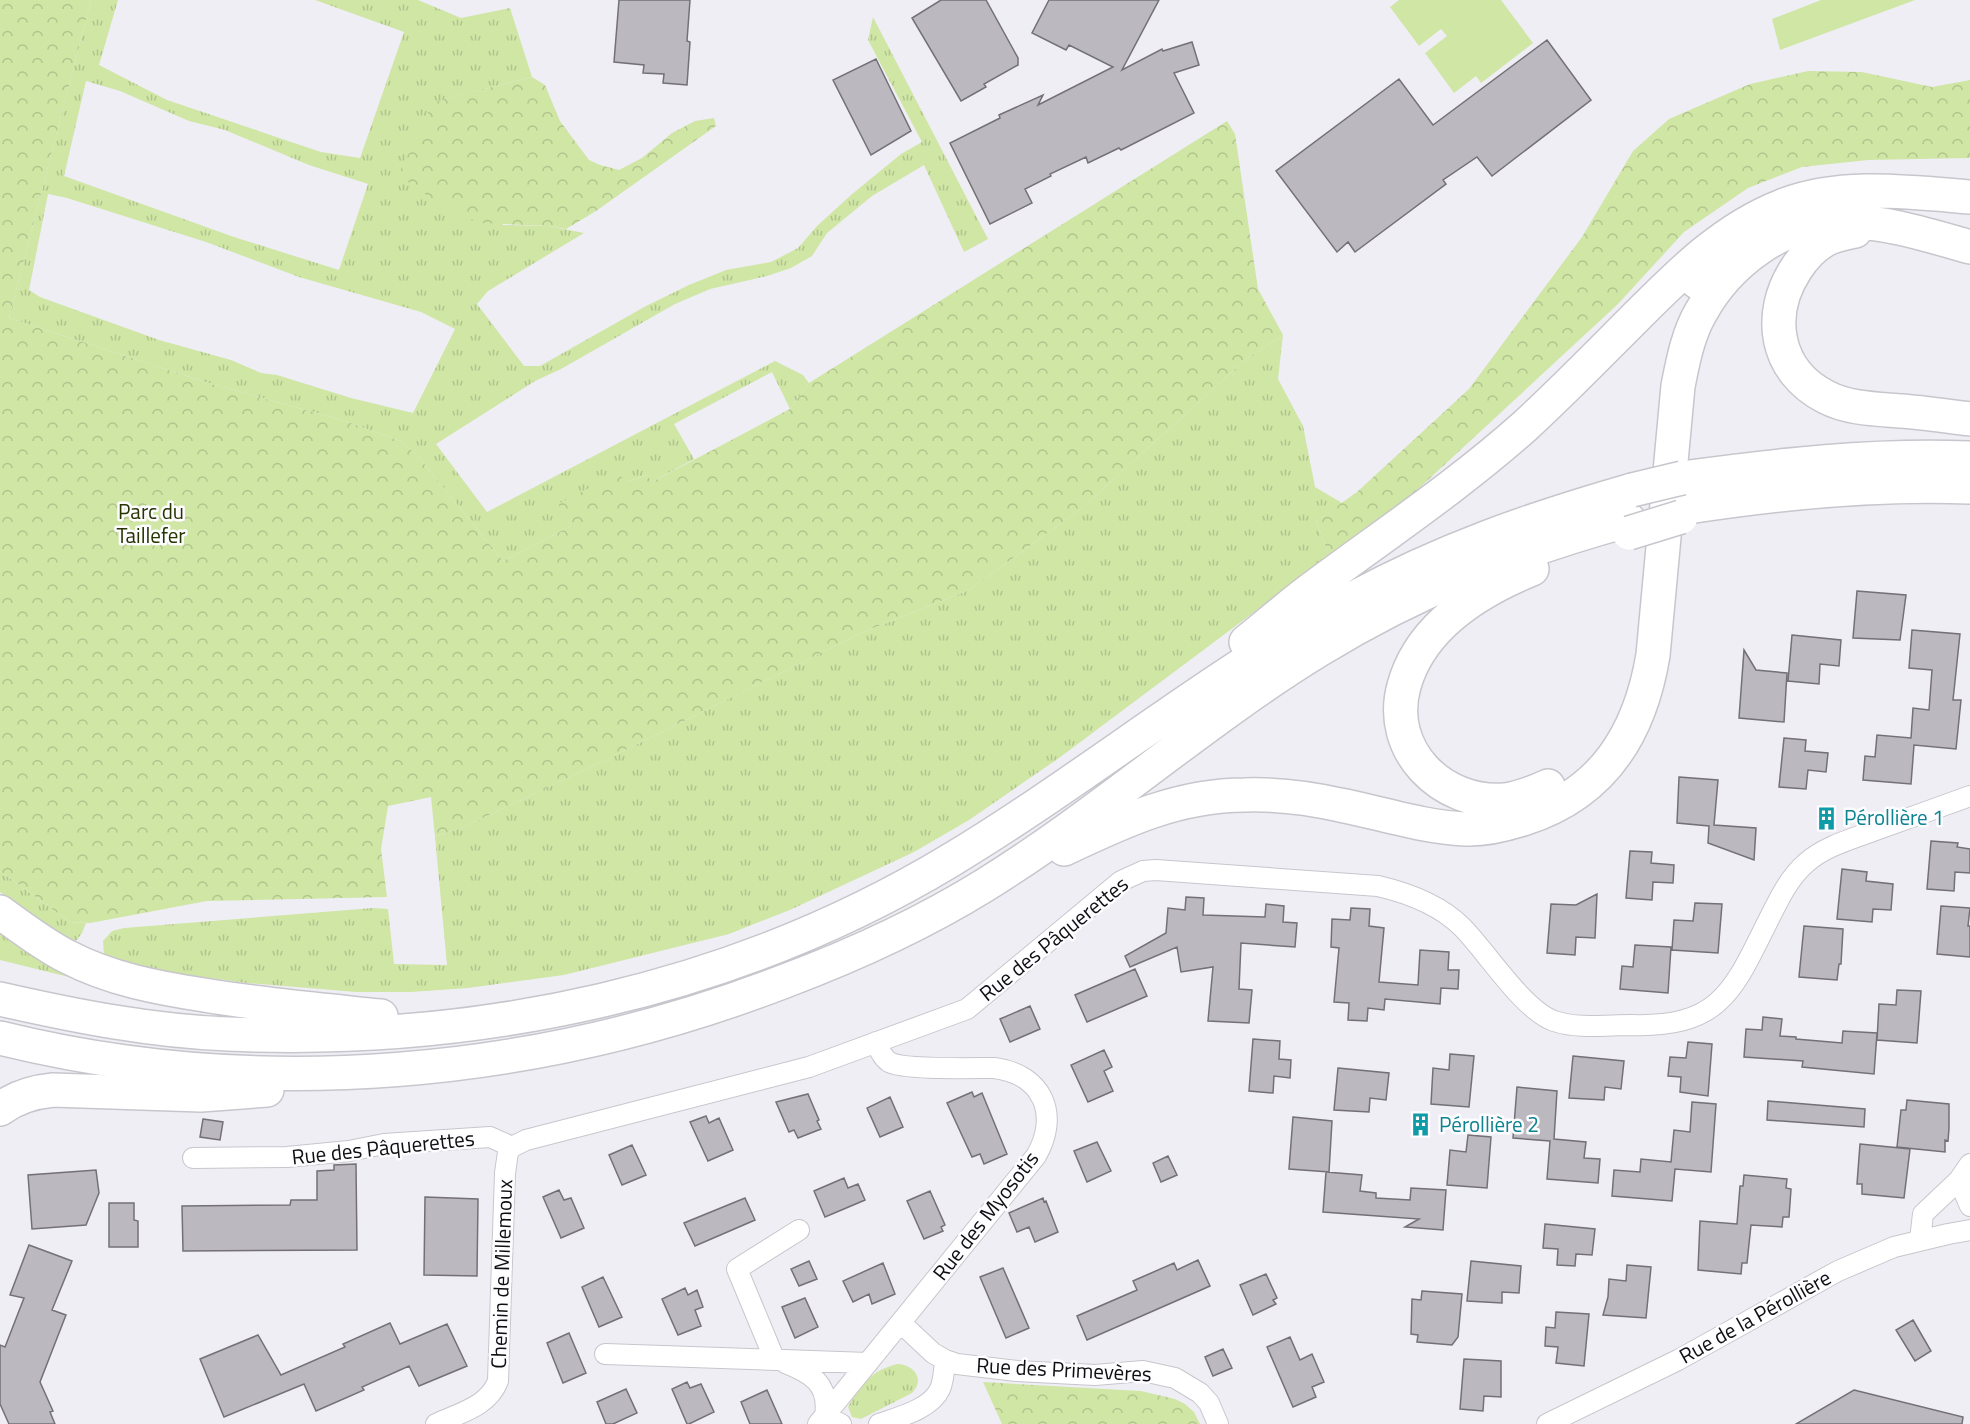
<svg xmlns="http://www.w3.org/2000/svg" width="1970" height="1424" viewBox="0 0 1970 1424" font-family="'Titillium Web',sans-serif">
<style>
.grass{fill:url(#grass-tufts);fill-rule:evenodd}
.forest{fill:url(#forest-crowns)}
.garden{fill:#cfe6a5}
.building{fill:#bbb8bf;stroke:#737177;stroke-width:1.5}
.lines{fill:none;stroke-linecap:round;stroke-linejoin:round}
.street-casing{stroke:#c8c6cd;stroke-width:22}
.highway-casing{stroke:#c8c6cd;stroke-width:36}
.street{stroke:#fff;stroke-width:20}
.highway{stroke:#fff;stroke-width:33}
.highway-bridge-casing{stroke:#c8c6cd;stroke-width:36;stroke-linecap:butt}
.highway-bridge{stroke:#fff;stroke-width:33}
.labels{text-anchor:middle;stroke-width:5;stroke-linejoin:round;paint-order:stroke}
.park-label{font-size:21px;fill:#263400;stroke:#fdfcff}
.culture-label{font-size:21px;fill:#0d838f;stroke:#fdfcff;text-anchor:start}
.street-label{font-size:21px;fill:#0e0e10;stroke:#fdfcff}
</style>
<defs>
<pattern id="grass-tufts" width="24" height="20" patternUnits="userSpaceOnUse" patternTransform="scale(1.5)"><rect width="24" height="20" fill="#cfe6a5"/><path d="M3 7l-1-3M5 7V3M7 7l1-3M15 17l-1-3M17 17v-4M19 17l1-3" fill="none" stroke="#b1c48d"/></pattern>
<pattern id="forest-crowns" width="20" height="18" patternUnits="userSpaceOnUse" patternTransform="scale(1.5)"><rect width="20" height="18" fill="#cfe6a5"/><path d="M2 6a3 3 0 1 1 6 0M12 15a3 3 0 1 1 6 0" fill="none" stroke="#b1c48d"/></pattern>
</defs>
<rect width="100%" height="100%" fill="#f0eef5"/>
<path class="grass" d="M91,0H118L99,65L167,100L321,152L360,158L404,32L315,0H418L461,18L510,8L532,77L434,102L503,225L548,226L584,233L488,291L477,304L524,366H540L646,306L689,285L726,270L771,262L798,248L817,226L851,195L901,154L922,142L868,40L873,17L988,239L964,252L924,165L872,196L827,233L812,256L791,268L767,276L710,289L675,304L561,369L535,381L436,444L487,512L775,361L803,375L809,383L790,409L772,372L674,424L694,459L652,482L647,475L559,504L571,526L503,561L417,455L400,441L342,420L208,383L9,318ZM86,81L120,91L189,121L225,130L309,165L368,184L339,270L234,237L64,176ZM48,194L67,198L206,242L299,277L421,312L455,329L413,413L351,398L277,375L261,373L231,360L159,340L40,297L29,290Z
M1283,335L1278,379L1303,426L1315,487L1342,503L1316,521L1329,556L1059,758L969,820L914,852L792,909L729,934L564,975L468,988L411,992H356L247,983L152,970L104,955L103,941L112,931L124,928L373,908L388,909L394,964L447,965L435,837L466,826L591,767L861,633L969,590L1082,508L1246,359Z
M0,871L70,922L86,923L82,933L77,940L72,942L53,932L0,892Z
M0,925L85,981L0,960Z
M898,1364C915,1365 925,1380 912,1393L861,1419L852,1417L848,1407C860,1385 873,1369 898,1364Z"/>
<path class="forest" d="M0,0H91L9,318L208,383L342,420L400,441L417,455L503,561L571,526L558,504L618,473L626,482L647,475L652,482L790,409L809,383L1227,121L1235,134L1258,289L1283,335L1246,359L1082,508L969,590L861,633L591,767L466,826L435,837L431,797L388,806L381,849L387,897L207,901L90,923L70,922L0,871Z
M1808,71L1862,72L1932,87L1970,80V158L1868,160L1802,167L1748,188L1684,232L1618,304L1401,505L1329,556L1316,521L1357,492L1469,389L1582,237L1633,151L1669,119L1750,84Z
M532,77L545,85L560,121L589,160L600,165L619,170L642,158L672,133L695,121L714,118L716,126L596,211L566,229L548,226L479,223L432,199L398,175L433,102Z
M983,1382L1141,1391L1175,1399L1185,1404L1194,1412L1200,1424H1002Z"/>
<path class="garden" d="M1399,0H1501L1533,43L1481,83L1476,76L1454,93L1425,53L1447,36L1441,29L1419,46L1390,7Z
M1821,0H1915L1780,50L1772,19Z"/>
<path class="building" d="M619,0H690L687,41L690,42L687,85L663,83L664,74L643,73L644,65L614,62Z
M941,0H986L1018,58V65L984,84L986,87L961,101L912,18Z
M1049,0H1159L1122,70L1162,49L1163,51L1192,42L1199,65L1174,73L1194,113L1121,150L1119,148L1088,163L1086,157L1050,174L1051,176L1025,189L1032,203L990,224L950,143L1000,118L999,115L1043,95L1038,105L1113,67L1069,45L1066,50L1032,33Z
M1547,40L1591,100L1492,176L1477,157L1443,180L1446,184L1355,252L1348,242L1337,252L1276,171L1399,79L1433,125Z
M876,59L911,131L871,155L833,80Z
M1857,591L1906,595L1900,640L1853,638Z
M1912,630L1960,634L1953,700H1961L1956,749L1914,745L1911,784L1863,780L1865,756L1875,757L1877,735L1911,738L1913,708L1929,710L1932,670L1909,668Z
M1792,635L1841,640L1839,666L1820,664L1819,684L1788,681Z
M1744,650L1756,670L1787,673L1784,722L1739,718Z
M1784,738L1806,740L1805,751L1828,753L1826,772L1808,770L1806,789L1779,787Z
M1679,777L1718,780L1714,825L1756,828L1754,860L1708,843L1709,826L1677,823Z
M1931,841L1958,843L1957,847L1970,849V873L1955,872L1954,891L1927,889Z
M1630,851L1652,852L1651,863L1674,865L1673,883L1653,882L1652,900L1626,898Z
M1842,869L1867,872L1866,881L1893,884L1891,910L1873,909L1872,922L1837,919Z
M1597,894L1595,938L1576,937L1575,955L1547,953L1551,904L1576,905Z
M1186,897L1204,898L1203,915L1265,917L1266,904L1284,906L1283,922L1297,923L1295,947L1241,943L1239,989L1252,990L1249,1023L1208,1021L1213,967L1181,972L1177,947L1130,967L1125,956L1166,933L1168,908L1185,910Z
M1695,903L1722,904L1718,953L1672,950L1674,920L1693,921Z
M1941,906L1970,908L1968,926H1970V957L1937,954Z
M1351,908L1370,909L1369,926L1384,928L1379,982L1418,985L1420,950L1449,952L1448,970H1459L1458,989L1441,988L1440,1004L1385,999L1384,1010L1368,1008L1367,1021L1348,1020L1349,1003L1334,1002L1339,948L1331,947L1332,919L1350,920Z
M1804,926L1843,929L1841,964H1839L1837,980L1799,977Z
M1635,945L1671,947L1668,993L1620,989L1622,966L1633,967Z
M1135,969L1147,996L1087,1022L1075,995Z
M1897,990L1921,991L1917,1043L1877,1040L1879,1004L1896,1005Z
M1030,1006L1040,1029L1010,1042L1000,1019Z
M1763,1017L1782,1019L1780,1036L1796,1037V1039L1842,1043L1843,1031L1877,1033L1874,1074L1802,1067L1803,1061L1744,1057L1746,1029L1762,1030Z
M1253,1039L1280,1041L1279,1059L1291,1060L1290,1078L1274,1076L1273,1093L1249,1091Z
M1688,1042L1712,1044L1708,1096L1680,1092L1681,1077L1668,1076L1670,1057L1686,1058Z
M1104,1050L1112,1067L1104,1071L1113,1091L1088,1102L1071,1065Z
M1450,1054L1474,1056L1469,1107L1431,1104L1433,1068L1449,1070Z
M1573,1056L1624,1061L1621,1089L1605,1087L1604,1100L1569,1098Z
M1338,1068L1389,1073L1386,1100L1370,1098L1369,1112L1334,1110Z
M1517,1087L1557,1091L1554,1139L1586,1142L1584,1158L1600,1159L1598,1183L1547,1179L1550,1141L1513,1138Z
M972,1092L974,1097L982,1093L1007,1154L984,1164L980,1154L972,1157L947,1103Z
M808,1094L819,1120L817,1121L821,1129L798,1138L794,1130L789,1132L776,1102Z
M890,1097L903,1127L880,1137L867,1108Z
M1907,1100L1949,1104V1128L1948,1141L1945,1140V1152L1897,1147L1901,1110H1906Z
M1768,1101L1865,1109L1864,1127L1767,1120Z
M1692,1102L1716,1104L1711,1172L1675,1169L1672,1201L1612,1196L1614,1170L1640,1172L1641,1159L1671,1162L1674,1130L1690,1132Z
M706,1116L709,1123L719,1118L733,1150L708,1161L690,1122Z
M1293,1117L1332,1121L1329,1172L1289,1169Z
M203,1119L223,1122L220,1140L200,1137Z
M1468,1135L1491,1137L1487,1188L1447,1185L1450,1150L1466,1152Z
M1097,1142L1111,1171L1087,1182L1074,1151Z
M1860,1144L1910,1149L1904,1198L1862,1194V1184H1857Z
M632,1145L646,1175L622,1185L609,1155Z
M1168,1156L1177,1175L1161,1182L1153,1163Z
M356,1164L357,1250L183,1251L182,1206L290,1205L291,1200H317V1171L334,1170V1165Z
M96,1170L99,1193L86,1225L32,1229L28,1175Z
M1326,1172L1362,1175L1360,1191L1376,1193V1198L1410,1200L1411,1188L1446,1190L1443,1230L1405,1227L1419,1219L1323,1212Z
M1744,1175L1787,1179L1786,1188L1791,1189L1789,1217H1783L1782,1227L1751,1225L1747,1263H1742L1741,1274L1698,1270L1700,1221L1737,1224L1740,1186H1743Z
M844,1178L848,1188L858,1184L865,1200L825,1217L814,1191Z
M559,1190L564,1200L571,1198L584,1228L561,1238L543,1197Z
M930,1191L945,1225L941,1227L943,1231L924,1239L907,1201Z
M425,1197L478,1199L477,1276L424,1275Z
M745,1198L755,1220L695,1246L684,1223Z
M1043,1198L1044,1202L1046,1201L1058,1232L1035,1242L1029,1227L1017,1232L1009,1213Z
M109,1203H134V1220L138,1221V1247H109Z
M1545,1224L1595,1229L1592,1255L1576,1254L1575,1266L1557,1265L1558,1249L1543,1248Z
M29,1245L72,1261L52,1310L66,1315L40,1382L53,1411L50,1412L55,1424H9L0,1404V1345L5,1347L24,1298L10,1295Z
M1198,1260L1210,1286L1087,1340L1077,1316L1137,1290L1133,1281L1174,1263L1177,1270Z
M809,1261L817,1279L799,1286L791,1269Z
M1471,1261L1521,1266L1519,1293L1502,1292V1303L1467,1301Z
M883,1263L895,1294L872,1304L869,1294L853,1302L843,1281Z
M1627,1265L1651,1267L1646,1318L1603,1315L1608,1297L1609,1279L1626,1281Z
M1003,1268L1029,1328L1006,1338L980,1277Z
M1266,1274L1277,1298L1273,1300L1276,1304L1253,1315L1240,1285Z
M603,1277L622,1317L599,1327L582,1287Z
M685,1288L688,1295L697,1290L703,1307L695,1310L701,1326L678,1335L662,1299Z
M1422,1291L1462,1294L1458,1337L1452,1345L1417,1342L1418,1335L1411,1334L1412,1299L1421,1300Z
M805,1298L818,1327L795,1338L782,1307Z
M1556,1312L1589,1314L1584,1366L1556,1363L1558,1347L1545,1346L1546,1327L1555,1328Z
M1913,1320L1931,1351L1915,1361L1896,1330Z
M390,1323L400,1344L447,1324L467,1366L419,1386L409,1366L362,1387L364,1390L316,1411L304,1384L224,1417L200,1359L258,1335L281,1375L345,1347L343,1344Z
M569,1333L586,1373L563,1383L547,1343Z
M1290,1337L1300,1360L1312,1354L1324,1382L1312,1387L1316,1397L1293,1407L1267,1347Z
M1223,1349L1232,1368L1213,1376L1205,1357Z
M1464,1359L1501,1361V1397L1484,1396L1483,1411L1460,1409Z
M687,1382L690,1388L701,1384L714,1412L689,1424H687L672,1389Z
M626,1389L637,1413L613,1424H606L597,1402Z
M767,1390L782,1424H750L741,1402Z
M1854,1390L1963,1417L1962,1424H1796Z"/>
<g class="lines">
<defs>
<path id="street" d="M193,1158L287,1157L349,1151L384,1144L490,1137L512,1147L526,1140L809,1067L967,1009L1121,881L1143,871L1156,870L1378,886C1408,893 1440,905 1462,927C1487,952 1523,1010 1554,1021C1577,1029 1607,1025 1631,1025C1723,1028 1734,988 1771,915C1781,895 1790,877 1806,863C1825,846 1852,839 1876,830C1907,819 1939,807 1970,796
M1959,1180L1970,1206
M1920,1240L1923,1214L1959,1180L1970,1164
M901,1323L933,1353L945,1360L957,1364L1017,1371L1095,1375L1143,1371L1175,1378L1200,1393L1209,1403L1218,1424
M605,1354L868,1363
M774,1358L737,1269L799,1230
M785,1363C811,1373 830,1384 825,1416L841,1424
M436,1424C459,1413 488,1407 498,1381L505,1173L508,1152L512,1147
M818,1424L1036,1156C1060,1115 1043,1074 994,1068C974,1068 903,1070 889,1062C882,1057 879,1049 876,1042
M879,1424C899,1417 931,1409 940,1389C944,1380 944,1369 945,1360
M1547,1424L1678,1360L1838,1271L1894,1247L1948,1234L1970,1230"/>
<path id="highway" d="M1855,231C1845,233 1834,235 1825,240C1813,247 1803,258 1796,269C1766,315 1775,371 1826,397C1849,409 1877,409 1902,411C1925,413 1947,416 1970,419
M1697,282L1717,256L1746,224
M1682,478C1779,465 1872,454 1970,458
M1681,508C1777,493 1873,483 1970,487
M1532,569C1478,591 1420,627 1404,686C1386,750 1442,805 1505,800C1520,798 1535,792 1548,786
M1246,642C1270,623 1292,603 1317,585C1387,533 1460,484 1525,426C1563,391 1599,354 1635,318C1679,274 1723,229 1782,206C1840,183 1909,192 1970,197
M1064,849C1123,821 1178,795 1245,795C1277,794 1309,798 1340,805C1381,813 1422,827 1465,829C1485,830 1504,825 1523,819C1603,794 1640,734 1653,655L1678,386C1683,361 1688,334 1701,312C1728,263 1783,221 1840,221C1884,221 1928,235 1970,247
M0,912C22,928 44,945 68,957C110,979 158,988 204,995C263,1005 322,1010 381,1016
M0,999C75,1016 151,1031 228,1034C479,1045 734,991 951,860C1087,778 1211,675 1352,599C1442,550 1534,518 1632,490
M0,1038C260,1102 537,1077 785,981C854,955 922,924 985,885C1101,813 1203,721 1319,650C1418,589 1517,551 1629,520
M0,1109C16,1097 33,1092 53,1090L201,1095L267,1090"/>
</defs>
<use href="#street" class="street-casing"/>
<use href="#highway" class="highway-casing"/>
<use href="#street" class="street"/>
<use href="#highway" class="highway"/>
<defs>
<path id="highway-bridge" d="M1632,490L1682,478
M1629,533L1681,517"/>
</defs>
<use href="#highway-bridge" class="highway-bridge-casing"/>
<use href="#highway-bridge" class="highway-bridge"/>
</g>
<defs>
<symbol id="building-bare" viewBox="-9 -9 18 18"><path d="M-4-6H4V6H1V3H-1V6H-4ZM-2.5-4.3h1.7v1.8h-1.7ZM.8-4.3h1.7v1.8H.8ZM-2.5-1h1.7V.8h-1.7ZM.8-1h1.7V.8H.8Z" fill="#0f9aa8" stroke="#fdfcff" stroke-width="2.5" paint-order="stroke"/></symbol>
</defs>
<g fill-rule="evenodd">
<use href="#building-bare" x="1810" y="802" width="33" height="33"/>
<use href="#building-bare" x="1404" y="1108" width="33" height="33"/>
</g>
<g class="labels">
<g class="park-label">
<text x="151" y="519">Parc du<tspan x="151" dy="24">Taillefer</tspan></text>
</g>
<g class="culture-label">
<text x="1844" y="825">Pérollière 1</text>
<text x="1439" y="1132">Pérollière 2</text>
</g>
<g class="street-label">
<text transform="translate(1054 939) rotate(-39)" y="7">Rue des Pâquerettes</text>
<text transform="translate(383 1148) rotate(-6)" y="7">Rue des Pâquerettes</text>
<text transform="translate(986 1216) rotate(-52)" y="7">Rue des Myosotis</text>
<text transform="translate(502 1274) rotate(-88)" y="7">Chemin de Millemoux</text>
<text transform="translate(1755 1317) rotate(-29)" y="7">Rue de la Pérollière</text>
<text transform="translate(1064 1370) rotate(3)" y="7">Rue des Primevères</text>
</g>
</g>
</svg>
